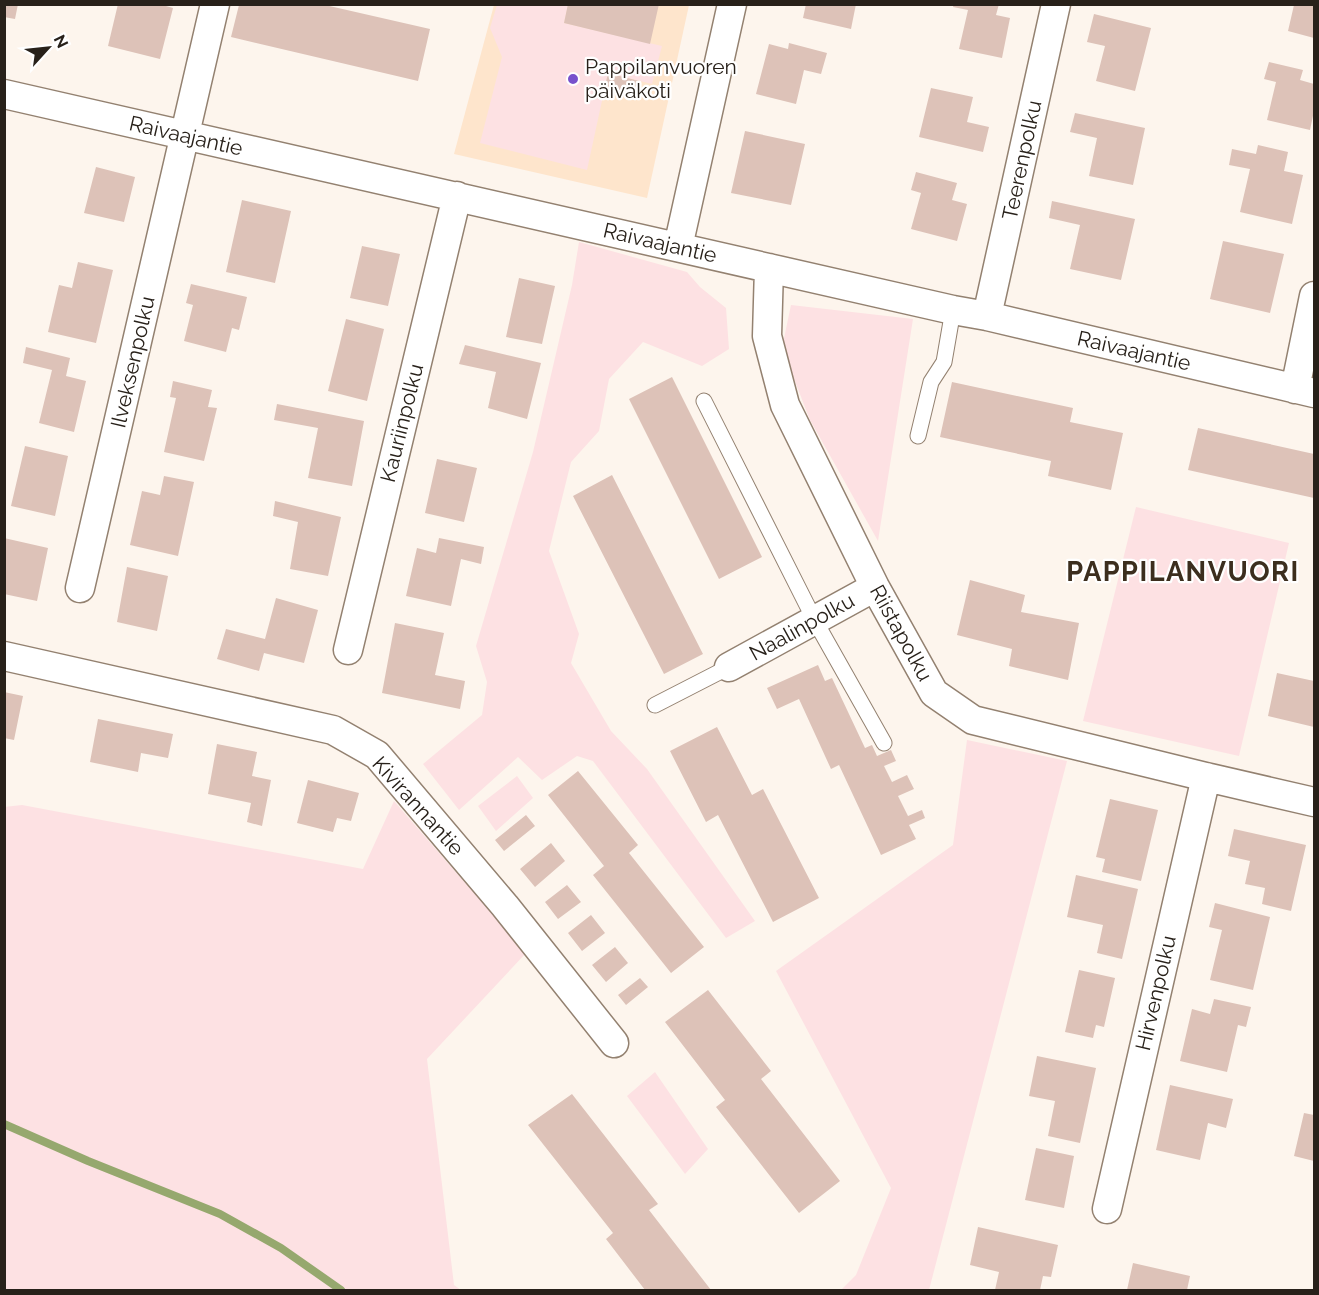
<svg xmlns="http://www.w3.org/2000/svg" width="1319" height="1295" viewBox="0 0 1319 1295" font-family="Raleway,sans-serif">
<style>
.built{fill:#fee5cc}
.green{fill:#fde1e3}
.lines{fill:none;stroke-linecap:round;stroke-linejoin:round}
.stream{stroke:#96a86e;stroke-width:8}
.building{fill:#ddc2b8}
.service-casing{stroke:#938170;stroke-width:17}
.minor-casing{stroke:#938170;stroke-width:31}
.service{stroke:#fff;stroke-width:15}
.minor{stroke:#fff;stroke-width:28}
.poi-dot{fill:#7852cc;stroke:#fff;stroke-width:2}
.labels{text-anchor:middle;stroke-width:4.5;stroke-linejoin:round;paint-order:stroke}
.poi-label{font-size:21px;fill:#28211a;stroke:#fff;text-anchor:start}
.street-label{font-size:21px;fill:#28211a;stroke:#fff}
.district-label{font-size:27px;font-weight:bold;letter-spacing:1.5px;fill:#3c2e1e;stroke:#fff}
</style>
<rect width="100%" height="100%" fill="#fdf5ed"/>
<path class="built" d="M494,5H689L647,198L454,154Z"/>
<path class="green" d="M497,5H568L564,23L662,46L652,84L608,73L587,170L480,143L502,57L490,28Z
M579,242L687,272L700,287L726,308L729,349L702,366L643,342L609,379L599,431L571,462L549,551L579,634L571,663L611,731L647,769L755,921L726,938L593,761L577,756L542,780L518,757L459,810L423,764L482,715L487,682L476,646L533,452L572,285Z
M791,305L913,319L878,541L810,420L782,348Z
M1136,507L1289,543L1239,756L1083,721Z
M967,740L1067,761L929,1290H841L856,1275L891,1188L776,971L953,845Z
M517,776L533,798L496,831L478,806Z
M394,801L526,953L427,1059L454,1285L461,1290H5L4,807L22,805L363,869Z
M655,1072L708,1149L685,1174L627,1096Z"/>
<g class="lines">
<path class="stream" d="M4,1124L88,1161L220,1214L281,1248L341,1290"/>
</g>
<path class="building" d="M4,4H18L15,19L4,17Z
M118,4H159L173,8L160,59L108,46Z
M568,4H659L650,44L564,23Z
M806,4H856L851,29L803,18Z
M954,4H999L996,15L1010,18L1002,58L959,49L968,10L953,7Z
M239,5H325L430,29L418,81L231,37Z
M1294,5H1314V38L1288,31Z
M1094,14L1151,28L1135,91L1096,81L1105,46L1087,42Z
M789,43L827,53L821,74L804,70L796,104L756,94L769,44L788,49Z
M1269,62L1303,70L1300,80L1314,84V111L1310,130L1267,120L1276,82L1264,79Z
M608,73L639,81L635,98L604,91Z
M931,88L973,97L967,122L989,127L983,152L919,137Z
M1075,113L1145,128L1133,185L1089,176L1097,138L1070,132Z
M745,131L805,144L791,205L731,193Z
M1258,145L1288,152L1284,171L1303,175L1292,224L1240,212L1250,169L1229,165L1232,149L1256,154Z
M96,167L135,177L124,222L84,213Z
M916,172L957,183L952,200L967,204L957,241L911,229L921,193L911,190Z
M242,200L291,211L275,283L226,272Z
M1052,201L1135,219L1121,280L1070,269L1080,225L1049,218Z
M1223,241L1284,254L1270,313L1210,299Z
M362,246L400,254L388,306L350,298Z
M78,262L113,270L96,343L48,332L59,285L72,288Z
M519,278L555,286L542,344L506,337Z
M191,284L247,297L239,330L232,328L226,352L184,341L193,305L186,303Z
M346,319L384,329L367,401L328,391Z
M465,345L541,363L527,419L488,408L496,372L459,364Z
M26,347L70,358L66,376L86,381L74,432L39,423L52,370L23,363Z
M672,377L762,557L719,579L629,399Z
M173,381L212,390L208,407L217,408L204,461L164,452L176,398L170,397Z
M952,382L1073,408L1070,422L1123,433L1111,490L1048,476L1051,461L940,437Z
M277,404L364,421L352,486L308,478L318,428L274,420Z
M1198,428L1314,454V498L1188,470Z
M25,446L68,456L55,516L11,506Z
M437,459L477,468L464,522L425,513Z
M612,475L703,654L664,674L573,496Z
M164,476L194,482L178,556L130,545L142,491L160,495Z
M275,501L341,517L328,576L290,569L298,522L273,516Z
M4,538L48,548L37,601L4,594Z
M439,538L484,547L481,564L461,559L451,606L406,596L417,548L436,553Z
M127,567L168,576L157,631L117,622Z
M970,580L1025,595L1021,612L1079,623L1068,680L1009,666L1012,649L957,635Z
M276,598L318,610L304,663L264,653L259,671L217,659L226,629L265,639Z
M395,623L444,633L435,675L465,681L460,709L382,693Z
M818,665L825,681L832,678L865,748L872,745L877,756L891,750L896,761L884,766L892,782L907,775L914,789L898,796L908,816L922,810L925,818L909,825L916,839L881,855L839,765L831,769L799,699L777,709L767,688Z
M1277,673L1314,681V727L1268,716Z
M4,692L23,696L14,740L4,738Z
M98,719L173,734L168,758L141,753L138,772L90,762Z
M717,727L752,795L763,789L819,898L773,922L718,815L706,822L670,751Z
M217,744L257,752L252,776L271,780L262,826L247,822L251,803L208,794Z
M578,771L638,845L629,853L704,947L671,973L593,875L604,866L548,795Z
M308,780L359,793L351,821L337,818L333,832L297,823Z
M1110,799L1158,810L1141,881L1102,872L1105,859L1096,857Z
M526,815L535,826L504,851L495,840Z
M1234,829L1306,845L1291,911L1262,904L1265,888L1245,884L1250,861L1228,856Z
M551,843L565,861L535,887L520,869Z
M1076,875L1138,889L1122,959L1097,953L1103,925L1067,917Z
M567,885L581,902L558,919L545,902Z
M1215,903L1270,917L1253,990L1210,980L1222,930L1209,927Z
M591,915L605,933L582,951L568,933Z
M615,947L628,963L606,982L592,965Z
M1079,970L1115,978L1104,1027L1096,1025L1093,1038L1065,1032Z
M640,978L648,987L626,1005L618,995Z
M708,990L771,1071L761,1079L840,1181L799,1213L716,1107L725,1100L665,1022Z
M1214,999L1251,1007L1246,1027L1238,1025L1227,1072L1180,1061L1192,1009L1210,1014Z
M1037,1056L1096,1068L1080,1143L1048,1136L1055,1101L1029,1096Z
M1170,1085L1233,1099L1226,1128L1208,1123L1200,1160L1156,1150Z
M572,1094L658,1204L649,1210L711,1290H645L606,1239L613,1233L528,1125Z
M1304,1113L1314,1115V1161L1294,1156Z
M1036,1148L1074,1156L1064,1208L1025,1200Z
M978,1227L1058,1245L1051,1277L1043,1276L1040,1290H995L999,1272L970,1265Z
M1133,1263L1190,1276L1187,1290H1127Z"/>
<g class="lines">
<defs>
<path id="service" d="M704,401L814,619L884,743
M918,436L931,382L944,362L953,310
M655,705L729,667"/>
<path id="minor" d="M4,94L953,310L987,316L1314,393
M678,247L732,4
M769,268L767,336L785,405L875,587L934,693L973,720L1206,777L1314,802
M987,316L1056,4
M1295,389L1314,296
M80,588L215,4
M348,650L457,196
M4,656L333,730L377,755L505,906L614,1043
M729,667L875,587
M1107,1209L1206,777"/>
</defs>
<use href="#service" class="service-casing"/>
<use href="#minor" class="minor-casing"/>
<use href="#service" class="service"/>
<use href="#minor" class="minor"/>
</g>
<circle class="poi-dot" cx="573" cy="79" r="6"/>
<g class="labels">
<g class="poi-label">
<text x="585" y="74">Pappilanvuoren<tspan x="585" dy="24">päiväkoti</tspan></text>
</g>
<g class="street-label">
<text transform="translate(186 136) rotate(13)" y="7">Raivaajantie</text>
<text transform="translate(1022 160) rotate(-78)" y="7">Teerenpolku</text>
<text transform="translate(660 243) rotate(13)" y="7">Raivaajantie</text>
<text transform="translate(1134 351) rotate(13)" y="7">Raivaajantie</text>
<text transform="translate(133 362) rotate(-77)" y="7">Ilveksenpolku</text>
<text transform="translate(402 423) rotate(-76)" y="7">Kauriinpolku</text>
<text transform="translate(802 627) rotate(-29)" y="7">Naalinpolku</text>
<text transform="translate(901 633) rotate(61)" y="7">Riistapolku</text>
<text transform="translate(418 806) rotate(48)" y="7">Kivirannantie</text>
<text transform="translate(1156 993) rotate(-77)" y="7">Hirvenpolku</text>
</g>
<g class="district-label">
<text x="1183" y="581">PAPPILANVUORI</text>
</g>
</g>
<rect width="1319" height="1295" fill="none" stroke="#28211a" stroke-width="12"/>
<g transform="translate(48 48) rotate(63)" stroke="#ffffff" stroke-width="4.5" paint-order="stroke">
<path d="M0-4.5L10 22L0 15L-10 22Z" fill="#28211a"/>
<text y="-9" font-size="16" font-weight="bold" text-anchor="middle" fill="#28211a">N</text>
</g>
</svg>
